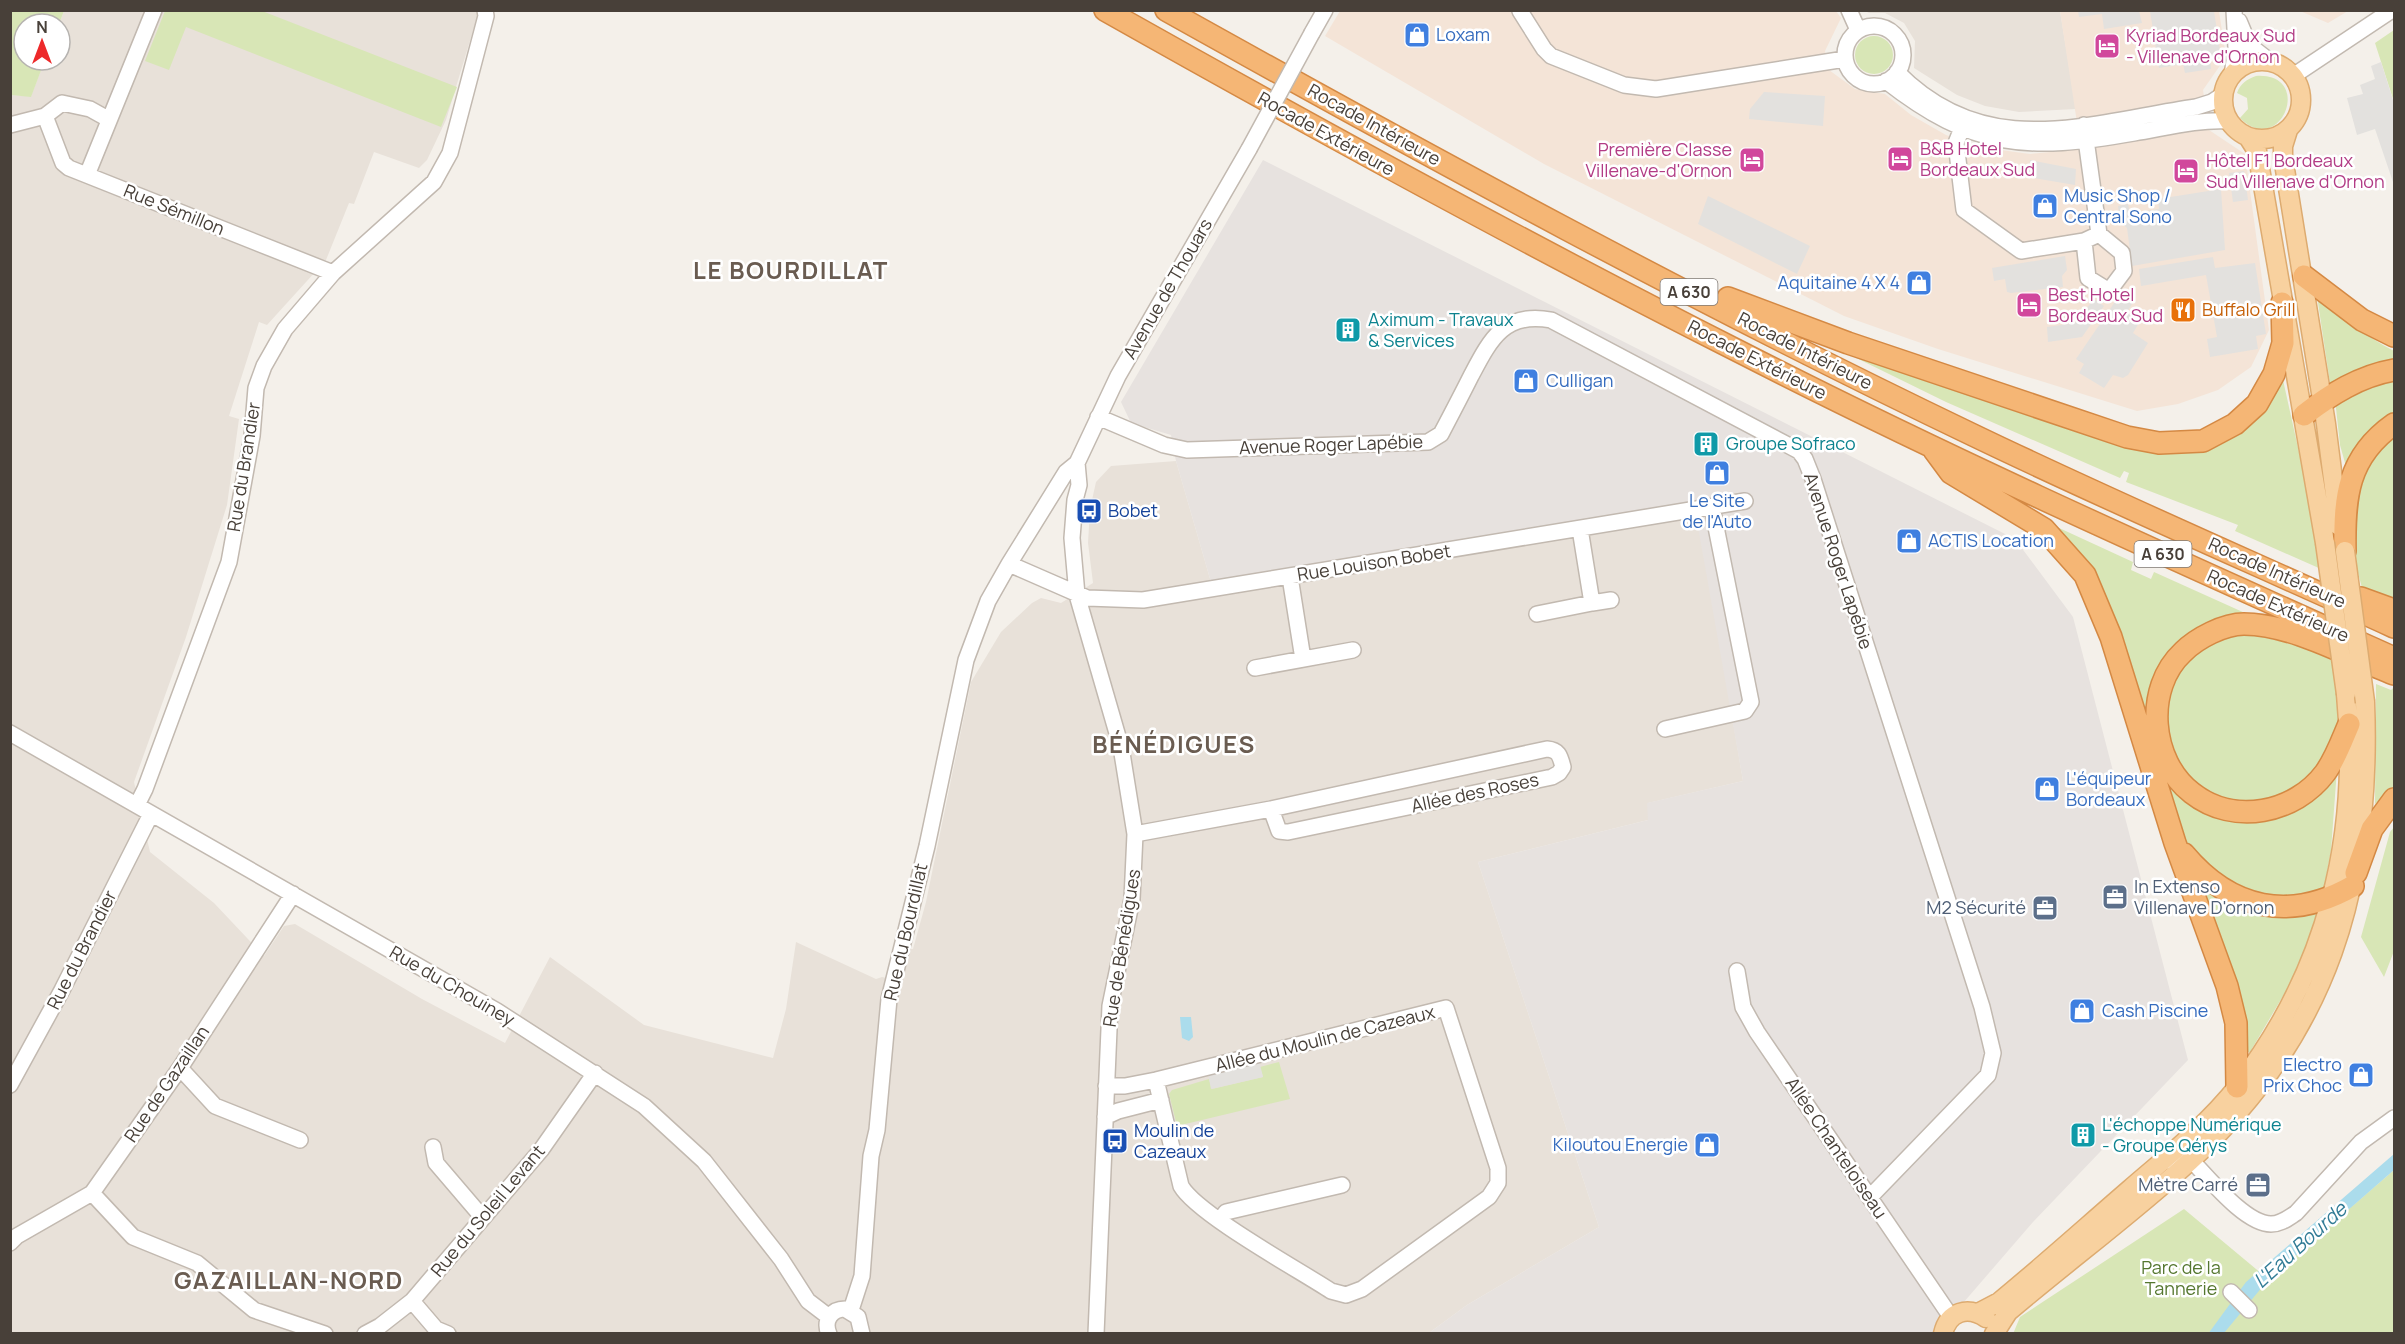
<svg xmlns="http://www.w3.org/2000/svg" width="2405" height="1344" viewBox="0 0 2405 1344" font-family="Manrope,sans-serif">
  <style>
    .residential { fill: #e8e1d9 }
    .commercial { fill: #f4e4d7 }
    .industrial { fill: #e7e2df }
    .green { fill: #d8e6b6 }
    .parking { fill: #e3e1de }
    .water { fill: #abdcec }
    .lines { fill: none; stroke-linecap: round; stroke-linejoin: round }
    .minor-casing { stroke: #c2b9b0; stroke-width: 18 }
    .major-casing { stroke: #ddab70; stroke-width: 21 }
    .highway-casing { stroke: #d48944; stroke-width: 24 }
    .minor { stroke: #fff; stroke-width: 15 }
    .major { stroke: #f8d19f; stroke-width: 18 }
    .highway { stroke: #f5b675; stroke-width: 21 }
    .minor-bridge-casing { stroke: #c2b9b0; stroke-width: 18; stroke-linecap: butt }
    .major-bridge-casing { stroke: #ddab70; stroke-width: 21; stroke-linecap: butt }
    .minor-bridge { stroke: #fff; stroke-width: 15 }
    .major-bridge { stroke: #f8d19f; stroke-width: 18 }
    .labels { text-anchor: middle; stroke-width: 5; stroke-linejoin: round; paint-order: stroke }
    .shield { fill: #fff; stroke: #7f7974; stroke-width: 1.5 }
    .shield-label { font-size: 16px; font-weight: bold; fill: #484039 }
    .shop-label { font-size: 18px; fill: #366cbe; stroke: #fff; text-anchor: start }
    .hotel-label { font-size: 18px; fill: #b23c85; stroke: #fff; text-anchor: start }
    .street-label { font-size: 18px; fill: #484039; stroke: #fff }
    .food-label { font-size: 18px; fill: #c56008; stroke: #fff; text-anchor: start }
    .culture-label { font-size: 18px; fill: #0d838f; stroke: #fff; text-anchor: start }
    .transit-label { font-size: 18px; fill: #164399; stroke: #fff; text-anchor: start }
    .service-label { font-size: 18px; fill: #4e5e75; stroke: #fff; text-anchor: end }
    .park-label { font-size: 18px; fill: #55772f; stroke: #fff }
    .water-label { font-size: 20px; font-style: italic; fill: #327c96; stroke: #fff }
    .district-label { font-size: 24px; font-weight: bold; letter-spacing: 1.5px; fill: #6a5c51; stroke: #fff }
  </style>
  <rect width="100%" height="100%" fill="#f4f0ea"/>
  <!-- residential -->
  <path class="residential" d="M64,11H479L446,120L427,160L419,168L374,152L354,204L349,203L326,260L267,325L259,322L229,416L239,419L227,505L186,637L134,782L150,852L214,903L264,956L284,926L295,924L422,999L505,1043L550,957L644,1025L773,1058L786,1009L796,942L876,979L882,977L901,981L909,949H913L926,902L971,682L1001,632L1032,603L1041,598L1061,603L1093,583L1088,543L1090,509L1096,482L1111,466L1176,461L1213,589L1697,507L1743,781L1648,803V820L1478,862L1599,1227L1467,1305L1429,1333H11L10,95L31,96L45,60H60L59,24Z
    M1865,11H2060L2076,109L2019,112L1985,106L1957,95L1914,68L1915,41L1904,23L1885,13H1869Z"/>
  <!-- commercial -->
  <path class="commercial" d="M1340,11H1836L1841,18L1825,51L1829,70L1855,89L1885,94L1911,115L1946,135L1986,148L2030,154L2081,149L2060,11H2219L2226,57L2203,90L2209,130L2245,154L2269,330L2251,367L2218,390L2178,404L2137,411L1938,349L1844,316L1544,164L1325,36Z
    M2300,11H2348L2328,23Z"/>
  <!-- industrial -->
  <path class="industrial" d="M1263,160L2015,539L2073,617L2188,1060L2033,1222L1951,1317L1932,1333H1429L1467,1305L1599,1227L1478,862L1648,820L1647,803L1743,781L1695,510L1213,589L1176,461L1171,435L1131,423L1121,402Z"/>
  <!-- green -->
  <path class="green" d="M10,11H64L59,24H24V60H45L31,97L11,95Z
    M165,11H262L457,87L441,127L186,27L169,70L145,61Z
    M2394,30V102L2375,43Z
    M1855 55a19 19 0 1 1 38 0a19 19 0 1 1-38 0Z
    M2256,76C2315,72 2281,159 2240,118L2248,109L2247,98L2237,93C2240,84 2247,79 2256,76Z
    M2317,296C2342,317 2365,336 2394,351V360L2358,371L2330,383Z
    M1836,348L2193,448L2278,379L2283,380L2312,511L2321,569L2235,531L2238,525L2126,482L2129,473L2124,471L2120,478L1946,402Z
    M2394,377V418L2347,470L2340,445L2335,399Z
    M2394,433V601L2362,588L2350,542L2352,498L2375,450Z
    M2057,527L2133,562L2131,570L2151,579L2154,572L2245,613V618L2169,659L2166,772L2251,819L2337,769L2331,850L2323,894L2309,899L2245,893L2184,847L2119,642L2054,529Z
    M2245,633L2293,644L2333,660C2334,678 2341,701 2338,719C2315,852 2133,811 2169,689C2179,655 2212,638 2245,633Z
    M2376,684L2391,690L2394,687V787L2375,804Z
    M2394,827V951L2384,977L2361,937L2390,832Z
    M2193,881C2241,918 2261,923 2320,913L2293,979L2250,1052H2245C2248,991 2216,935 2193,881Z
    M1279,1062L1290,1099L1177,1126L1169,1094L1172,1090L1209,1079L1212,1089L1263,1077L1260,1067Z
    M2394,1170V1333L2013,1334L2020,1317L2184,1209L2268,1279Z"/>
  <!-- parking -->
  <path class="parking" d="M2078,11H2139L2142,23L2104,29L2102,14L2079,17Z
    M2150,11H2214L2221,57L2210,58L2211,69L2185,73L2183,64L2159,68Z
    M2381,62L2394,103V185L2375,129L2357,135L2347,98L2363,94L2360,85L2375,79L2371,66Z
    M1764,92L1825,96L1823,126L1749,119L1750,109Z
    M2030,160L2076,169L2075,185L2028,177Z
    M2244,171L2248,200L2233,202L2229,173Z
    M2221,189L2225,250L2132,266L2127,228L2116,218L2119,215L2118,206L2128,204L2130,213L2159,209L2158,199Z
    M1708,196L1810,246L1797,274L1698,224Z
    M2065,256L2067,270L2062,276L2063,287L2011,293L2007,292L2005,279L1994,281L1992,268Z
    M2213,257L2215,268L2255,263L2266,334L2256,336L2258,349L2210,357L2207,339L2217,337L2206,275L2141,286L2139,269Z
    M2123,290L2135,299L2127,312L2140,321L2133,333L2148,343L2128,375L2123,378L2113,375L2104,388L2079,373L2084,364L2076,359Z
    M2094,299L2104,306L2082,337L2048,342L2047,327L2075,323Z
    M1259,1061L1263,1077L1211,1089L1208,1074Z"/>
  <!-- water -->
  <path class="water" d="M1180,1017H1191L1193,1037L1189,1041L1182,1038Z
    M2394,1154V1170L2268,1280L2224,1333L2208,1334L2246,1282Z"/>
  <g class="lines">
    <!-- minor casing -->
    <g class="minor-casing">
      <path id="minor" d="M1849,10L1858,30
        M1520,11L1544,49L1551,56L1624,85L1656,89L1845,59
        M2239,21L2249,45L2271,62
        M1845 55a29 29 0 1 1 58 0a29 29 0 1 1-58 0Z
        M1312,33L1325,10
        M1897,72C1986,163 2087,123 2196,107L2212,102L2224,94
        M2232,75L2236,48L2234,10
        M2293,76L2392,10
        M1886,81C1973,149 2027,152 2134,133C2165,128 2198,119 2229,121
        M45,116L63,163L69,168L333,273
        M1966,118L1956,143L1964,210L2021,251L2084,241L2099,234L2084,125
        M10,125L45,116L62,103L90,109L108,119
        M87,175L154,10
        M2084,241L2088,278L2109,291L2124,271L2122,253L2099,234
        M1098,417L1164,445L1187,450L1428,442L1441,434C1451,415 1461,396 1471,376C1490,340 1504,311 1551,320L1799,451L1805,459L1813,479L1982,1007L1993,1053L1988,1075L1870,1197
        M1077,463L1079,485L1075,500L1072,538L1077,595L1121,747L1135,834L1132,899L1110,1006L1096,1334
        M1009,564L1087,598L1143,600L1745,501
        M1290,577L1303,659
        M1592,603L1611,600
        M1537,614L1592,603L1580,529
        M1255,668L1353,650
        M1665,729L1745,711L1751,702L1712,507
        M10,733L497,1011L644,1106L704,1161L781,1259L808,1301L829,1317
        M137,805L145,789L229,562L252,436L256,388L264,366L285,329L333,273L434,182L450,153L486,16L485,10
        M1135,834L1271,809L1547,749C1559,750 1560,756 1563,767L1559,773L1552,777L1288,832L1279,831L1271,809
        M1737,971L1743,1007L1757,1032L1951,1317
        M180,1068L215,1106L300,1140
        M10,1085L62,990L151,814
        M1106,1086H1125L1156,1080L1446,1008L1498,1168V1183L1489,1197L1362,1289L1346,1295L1331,1291C1299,1270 1197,1214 1181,1186L1156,1080
        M1105,1117L1118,1111L1161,1100
        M433,1147L436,1163L483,1218
        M2163,1161L2191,1160C2209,1178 2245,1224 2271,1224C2281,1224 2288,1218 2296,1213L2361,1142L2394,1118
        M92,1193L133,1237L197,1263L254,1310L325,1334
        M1220,1220L1226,1212L1342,1185
        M10,1243L17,1236L92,1193L180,1068L293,894
        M2231,1292L2249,1310
        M412,1301L436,1329L448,1334
        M851,1310L862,1276L871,1156L877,1130L889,999L927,846L966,660L988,601L1009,564L1066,472L1077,463L1118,376L1249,149
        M365,1334L380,1326L412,1301L541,1150L595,1073
        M829,1334C823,1320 832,1309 845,1309L858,1317L862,1334"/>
    </g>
    <!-- major casing -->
    <g class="major-casing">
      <path id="major" d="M2223 100a39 39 0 1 1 78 0a39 39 0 1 1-78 0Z
        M2288,130L2283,146V157L2326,424L2339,526
        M2248,137L2257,151L2325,543
        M1978,1313L1999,1302C2044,1265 2086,1227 2130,1189C2167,1157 2207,1125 2238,1086C2327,971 2360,837 2346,694
        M1943,1334C1948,1311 1968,1306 1986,1318
        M1994,1334L2008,1312C2068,1261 2132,1214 2190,1161C2330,1034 2372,885 2365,702"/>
    </g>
    <!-- highway casing -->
    <g class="highway-casing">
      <path id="highway" d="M1105,10C1316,129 1528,245 1744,354C1957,463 2176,560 2394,658
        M1166,10C1431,158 1699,304 1973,435C2112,502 2254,563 2394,627
        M2304,276L2362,320L2394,336
        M1728,298L1848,343L2127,437L2159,443L2203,441L2235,424L2257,404L2274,374L2283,343L2282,303
        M2304,415C2331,394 2360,376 2394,370
        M1934,450L1951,473L2044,529L2085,575L2111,637L2175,843L2227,986L2236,1023L2237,1087
        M2345,551C2344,498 2347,457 2394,424
        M2361,598L2394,610
        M2349,724C2342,740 2336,758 2325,773C2295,813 2234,826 2192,793C2150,761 2144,688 2183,652C2197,638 2224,624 2244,624C2296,625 2347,656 2394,674
        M2184,854C2231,910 2290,922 2353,886
        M2356,873L2372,829L2394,799"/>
    </g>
    <!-- minor -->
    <use href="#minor" class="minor"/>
    <!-- major -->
    <use href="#major" class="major"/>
    <!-- highway -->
    <use href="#highway" class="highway"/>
    <!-- minor-bridge casing -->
    <g class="minor-bridge-casing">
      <path id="minor-bridge" d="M1249,149L1312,33"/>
    </g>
    <!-- major-bridge casing -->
    <g class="major-bridge-casing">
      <path id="major-bridge" d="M2325,543L2346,694
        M2345,551L2365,702"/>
    </g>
    <!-- minor-bridge -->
    <use href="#minor-bridge" class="minor-bridge"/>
    <!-- major-bridge -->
    <use href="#major-bridge" class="major-bridge"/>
  </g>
  <!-- icons -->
  <defs>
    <g id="shop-square" transform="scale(1.35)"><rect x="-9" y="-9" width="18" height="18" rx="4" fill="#3f7fe0" stroke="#fff"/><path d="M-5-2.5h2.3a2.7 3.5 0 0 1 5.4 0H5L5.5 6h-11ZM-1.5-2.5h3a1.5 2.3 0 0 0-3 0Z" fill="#fff"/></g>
    <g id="hotel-square" transform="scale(1.35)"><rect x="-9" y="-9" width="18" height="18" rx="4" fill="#d1479c" stroke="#fff"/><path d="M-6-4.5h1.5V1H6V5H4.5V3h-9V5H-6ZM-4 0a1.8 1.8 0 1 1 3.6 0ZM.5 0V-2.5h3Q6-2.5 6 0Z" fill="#fff"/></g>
    <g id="restaurant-square" transform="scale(1.35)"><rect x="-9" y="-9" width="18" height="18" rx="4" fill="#e8710a" stroke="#fff"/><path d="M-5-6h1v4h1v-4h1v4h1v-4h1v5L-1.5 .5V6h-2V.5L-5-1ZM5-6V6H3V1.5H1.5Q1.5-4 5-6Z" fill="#fff"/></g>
    <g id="building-square" transform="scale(1.35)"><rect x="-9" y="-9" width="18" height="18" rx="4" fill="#0f9aa8" stroke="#fff"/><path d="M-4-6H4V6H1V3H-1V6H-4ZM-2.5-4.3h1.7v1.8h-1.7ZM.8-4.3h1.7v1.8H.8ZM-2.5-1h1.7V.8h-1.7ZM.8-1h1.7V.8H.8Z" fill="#fff"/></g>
    <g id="bus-square" transform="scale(1.35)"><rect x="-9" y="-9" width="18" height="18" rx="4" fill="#1a4fb4" stroke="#fff"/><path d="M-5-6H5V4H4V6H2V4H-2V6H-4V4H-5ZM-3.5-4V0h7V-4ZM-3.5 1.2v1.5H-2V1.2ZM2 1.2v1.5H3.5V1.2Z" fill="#fff"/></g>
    <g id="office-square" transform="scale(1.35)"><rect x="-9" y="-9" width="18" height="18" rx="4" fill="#5c6f8a" stroke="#fff"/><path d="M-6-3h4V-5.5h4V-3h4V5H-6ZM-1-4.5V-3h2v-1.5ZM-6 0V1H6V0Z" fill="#fff"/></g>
  </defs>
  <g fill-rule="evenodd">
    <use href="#shop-square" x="1417" y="35"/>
    <use href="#hotel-square" x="2107" y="46"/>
    <use href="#hotel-square" x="1900" y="159"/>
    <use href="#hotel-square" x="1752" y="160"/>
    <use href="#hotel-square" x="2186" y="171"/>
    <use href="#shop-square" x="2045" y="206"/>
    <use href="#shop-square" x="1919" y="283"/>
    <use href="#hotel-square" x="2029" y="305"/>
    <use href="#restaurant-square" x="2183" y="310"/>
    <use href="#building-square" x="1348" y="330"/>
    <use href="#shop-square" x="1526" y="381"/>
    <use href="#building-square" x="1706" y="444"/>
    <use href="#shop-square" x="1717" y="473"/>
    <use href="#bus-square" x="1089" y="511"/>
    <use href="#shop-square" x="1909" y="541"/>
    <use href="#shop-square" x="2047" y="789"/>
    <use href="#office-square" x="2115" y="897"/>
    <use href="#office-square" x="2045" y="908"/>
    <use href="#shop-square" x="2082" y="1011"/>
    <use href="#shop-square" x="2361" y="1075"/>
    <use href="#building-square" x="2083" y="1135"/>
    <use href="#bus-square" x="1115" y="1141"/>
    <use href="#shop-square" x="1707" y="1145"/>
    <use href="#office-square" x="2258" y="1185"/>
  </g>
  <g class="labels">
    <!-- shield labels -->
    <g class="shield">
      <rect x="1660.5" y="279" width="57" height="26" rx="4.5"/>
      <rect x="2134.5" y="541" width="57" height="26" rx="4.5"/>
    </g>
    <g class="shield-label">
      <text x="1689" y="298">A 630</text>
      <text x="2163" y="560">A 630</text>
    </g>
    <!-- shop labels -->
    <g class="shop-label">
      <text x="1436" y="41">Loxam</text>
      <text x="2064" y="202">Music Shop /<tspan x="2064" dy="21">Central Sono</tspan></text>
      <text x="1900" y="289" text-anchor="end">Aquitaine 4 X 4</text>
      <text x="1546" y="387">Culligan</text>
      <text x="1717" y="507" text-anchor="middle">Le Site<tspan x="1717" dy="21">de l'Auto</tspan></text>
      <text x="1928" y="547">ACTIS Location</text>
      <text x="2066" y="785">L'équipeur<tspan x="2066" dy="21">Bordeaux</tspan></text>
      <text x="2102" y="1017">Cash Piscine</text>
      <text x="2342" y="1071" text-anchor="end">Electro<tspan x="2342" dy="21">Prix Choc</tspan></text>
      <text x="1688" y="1151" text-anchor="end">Kiloutou Energie</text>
    </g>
    <!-- hotel labels -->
    <g class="hotel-label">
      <text x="2126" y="42">Kyriad Bordeaux Sud<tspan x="2126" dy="21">- Villenave d'Ornon</tspan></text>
      <text x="1920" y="155">B&amp;B Hotel<tspan x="1920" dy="21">Bordeaux Sud</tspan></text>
      <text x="1732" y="156" text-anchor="end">Première Classe<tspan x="1732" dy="21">Villenave-d'Ornon</tspan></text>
      <text x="2206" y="167">Hôtel F1 Bordeaux<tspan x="2206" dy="21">Sud Villenave d'Ornon</tspan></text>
      <text x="2048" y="301">Best Hotel<tspan x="2048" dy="21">Bordeaux Sud</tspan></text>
    </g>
    <!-- street labels -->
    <g class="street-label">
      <text transform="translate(1374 125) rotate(29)" y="6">Rocade Intérieure</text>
      <text transform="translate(1326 134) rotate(29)" y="6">Rocade Extérieure</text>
      <text transform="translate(174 210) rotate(22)" y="6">Rue Sémillon</text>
      <text transform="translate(1168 289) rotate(-60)" y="6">Avenue de Thouars</text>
      <text transform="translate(1805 351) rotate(27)" y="6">Rocade Intérieure</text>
      <text transform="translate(1757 360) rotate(27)" y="6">Rocade Extérieure</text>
      <text transform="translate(1331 445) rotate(-2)" y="6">Avenue Roger Lapébie</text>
      <text transform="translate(244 467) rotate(-81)" y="6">Rue du Brandier</text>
      <text transform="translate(1838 561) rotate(72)" y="6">Avenue Roger Lapébie</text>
      <text transform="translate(1374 563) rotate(-9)" y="6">Rue Louison Bobet</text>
      <text transform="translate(2277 573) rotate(24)" y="6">Rocade Intérieure</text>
      <text transform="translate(2278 606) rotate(24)" y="6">Rocade Extérieure</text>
      <text transform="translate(1475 793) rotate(-12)" y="6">Allée des Roses</text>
      <text transform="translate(906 932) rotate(-77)" y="6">Rue du Bourdillat</text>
      <text transform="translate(1122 948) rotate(-81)" y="6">Rue de Bénédigues</text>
      <text transform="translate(82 950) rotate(-63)" y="6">Rue du Brandier</text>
      <text transform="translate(452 986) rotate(30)" y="6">Rue du Chouiney</text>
      <text transform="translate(1325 1039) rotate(-14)" y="6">Allée du Moulin de Cazeaux</text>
      <text transform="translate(167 1084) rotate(-56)" y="6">Rue de Gazaillan</text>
      <text transform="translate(1836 1148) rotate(56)" y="6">Allée Chanteloiseau</text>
      <text transform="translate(488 1211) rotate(-50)" y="6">Rue du Soleil Levant</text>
    </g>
    <!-- food labels -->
    <g class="food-label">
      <text x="2202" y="316">Buffalo Grill</text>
    </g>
    <!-- culture labels -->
    <g class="culture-label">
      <text x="1368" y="326">Aximum - Travaux<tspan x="1368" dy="21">&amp; Services</tspan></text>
      <text x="1726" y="450">Groupe Sofraco</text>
      <text x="2102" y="1131">L'échoppe Numérique<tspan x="2102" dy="21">- Groupe Qérys</tspan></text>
    </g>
    <!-- transit labels -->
    <g class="transit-label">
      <text x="1108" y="517">Bobet</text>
      <text x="1134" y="1137">Moulin de<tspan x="1134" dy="21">Cazeaux</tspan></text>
    </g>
    <!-- service labels -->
    <g class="service-label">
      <text x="2134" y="893" text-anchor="start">In Extenso<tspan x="2134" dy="21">Villenave D'ornon</tspan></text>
      <text x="2026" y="914">M2 Sécurité</text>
      <text x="2238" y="1191">Mètre Carré</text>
    </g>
    <!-- park labels -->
    <g class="park-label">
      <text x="2181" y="1274">Parc de la<tspan x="2181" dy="21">Tannerie</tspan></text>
    </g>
    <!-- water labels -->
    <g class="water-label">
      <text transform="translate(2300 1245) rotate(-42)" y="7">L'Eau Bourde</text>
    </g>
    <!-- district labels -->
    <g class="district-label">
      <text x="791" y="279">LE BOURDILLAT</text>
      <text x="1174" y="753">BÉNÉDIGUES</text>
      <text x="289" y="1289">GAZAILLAN-NORD</text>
    </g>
  </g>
  <!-- border -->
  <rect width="2405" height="1344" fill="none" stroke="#484039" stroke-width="24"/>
  <!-- north arrow -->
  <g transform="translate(42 42)"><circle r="28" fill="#ffffff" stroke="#b6b3b0" stroke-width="1.5"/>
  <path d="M0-4.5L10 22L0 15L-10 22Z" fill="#ed292a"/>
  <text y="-9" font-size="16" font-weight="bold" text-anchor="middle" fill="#484039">N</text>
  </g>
</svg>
